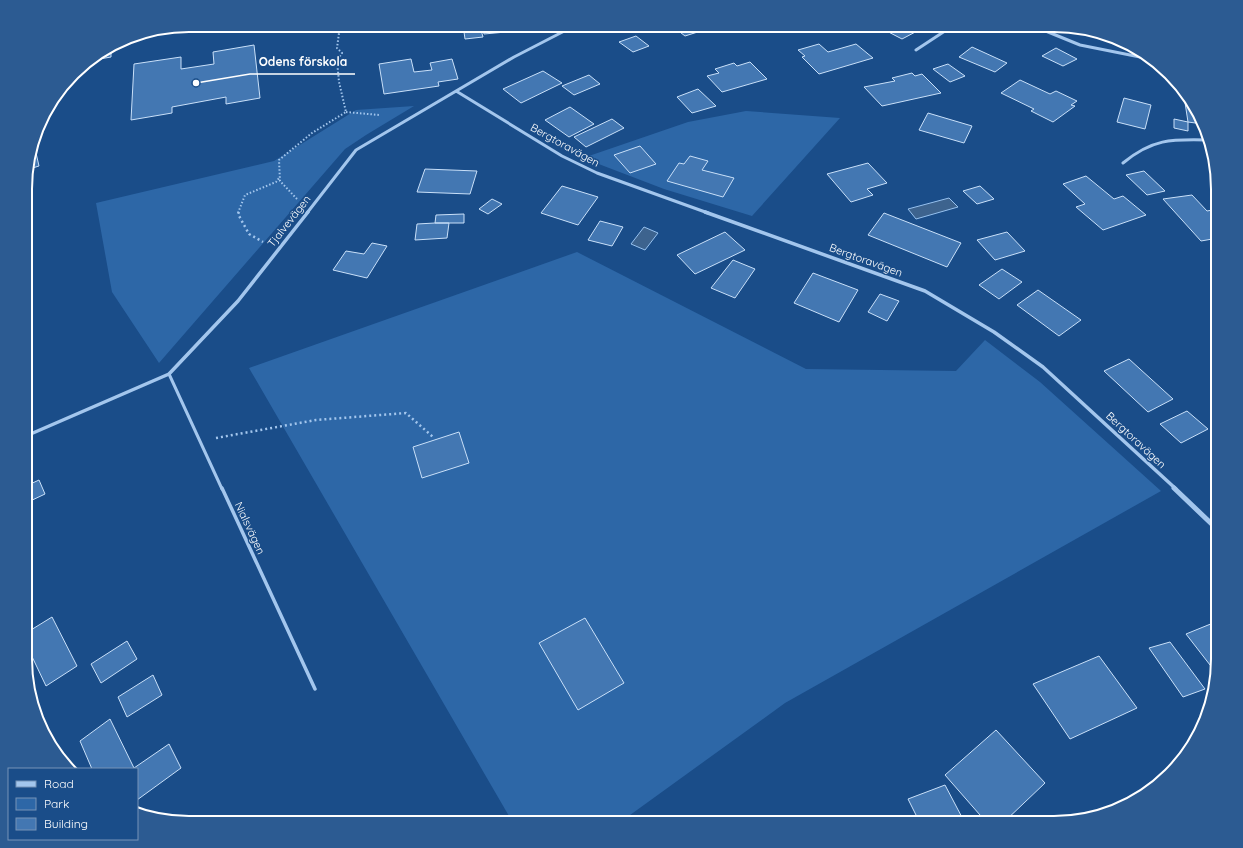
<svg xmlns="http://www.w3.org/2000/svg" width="1243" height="848" viewBox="0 0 1243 848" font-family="Quicksand,sans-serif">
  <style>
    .green { fill: #2d67a7 }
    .water { fill: #3d638e; stroke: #96c1ef }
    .building { fill: #4377b2; stroke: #c9e0f9 }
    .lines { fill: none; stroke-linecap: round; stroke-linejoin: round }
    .path-far1 { stroke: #a3c6ed; stroke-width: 2; stroke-dasharray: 1.5 2; stroke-linecap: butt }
    .path { stroke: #a3c6ed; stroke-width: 2.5; stroke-dasharray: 2 3; stroke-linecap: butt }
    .lane-far1 { stroke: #a3c6ed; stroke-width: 3 }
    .lane { stroke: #a3c6ed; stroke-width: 3.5 }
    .street-far2 { stroke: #a3c6ed; stroke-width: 3 }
    .street-far1 { stroke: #a3c6ed; stroke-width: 3.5 }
    .street { stroke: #a3c6ed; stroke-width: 5 }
    .labels { text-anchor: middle; stroke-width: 3; stroke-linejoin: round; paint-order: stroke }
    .street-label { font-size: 11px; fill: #fff; stroke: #1a4d89 }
    .rim { fill: none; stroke: #fff; stroke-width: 2 }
    .leader { fill: none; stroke: #fff; stroke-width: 1.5 }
    .callout-dot { fill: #fff; stroke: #1a4d89; stroke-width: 1.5 }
    .callout-label { font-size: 12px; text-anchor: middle; font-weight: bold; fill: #fff; stroke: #1a4d89; stroke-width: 3; stroke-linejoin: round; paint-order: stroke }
  </style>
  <rect width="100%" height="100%" fill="#1a4d89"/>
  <!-- green -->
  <path class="green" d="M414,106L366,135L345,149L159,363L112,292L96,203L274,161L356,110Z
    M746,111L840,118L752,216L664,189L583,158L688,122Z
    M577,252L806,369L956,371L985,340L1040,382L1161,491L785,703L619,823H513L249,368Z"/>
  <!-- water -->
  <path class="water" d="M949,198L958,207L916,219L908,209Z
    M644,227L658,233L645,250L631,244Z"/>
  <!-- building -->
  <path class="building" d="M482,25H504L506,32L484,34Z
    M665,25H698L704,30L685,36L676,29L672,31Z
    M875,25H913L921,29L902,39Z
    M481,30L483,37L465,39L464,32Z
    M636,36L649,46L633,52L619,42Z
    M819,44L828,52L856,44L873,58L819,74L802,57L805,56L798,50Z
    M254,45L260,98L226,104V97L172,107V113L131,120L134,64L181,57V69L214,64L213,52Z
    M972,47L1007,63L995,72L959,57Z
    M1056,48L1077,59L1063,66L1042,56Z
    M111,51V57L94,60V57L102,53Z
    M411,59L414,72L432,70L430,63L452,59L458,79L438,82L439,86L384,94L379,64Z
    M750,62L767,79L722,92L707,76L719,73L715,69L734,63L737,66Z
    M948,64L965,76L950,82L933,69Z
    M543,71L562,83L521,103L503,89Z
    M912,73L915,76L922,74L941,93L882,106L864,87L895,81L892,78Z
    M589,75L600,84L574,95L562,86Z
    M1020,80L1050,94L1056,91L1077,101L1071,105L1075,106L1053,122L1031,111L1034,109L1001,93Z
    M698,89L716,106L692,113L677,97Z
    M1184,96L1201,116L1203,124L1188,122Z
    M1124,98L1151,105L1145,129L1117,122Z
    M570,107L594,124L569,137L545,120Z
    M928,113L972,126L964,143L919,130Z
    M612,119L624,128L586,147L574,137Z
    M1174,119L1188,122V131L1174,128Z
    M640,146L656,164L630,173L614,155Z
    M36,153L39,166L26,170L30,155Z
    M690,156L708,161L702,170L734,178L723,197L667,181L679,163L684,164Z
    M868,163L887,183L867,189L873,195L851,202L827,174Z
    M425,169L477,171L470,194L417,192Z
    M1144,171L1165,191L1147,195L1126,175Z
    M1086,176L1114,199L1123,196L1146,215L1103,230L1076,207L1085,204L1063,184Z
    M562,186L598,197L578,225L541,213Z
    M980,186L994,199L977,204L963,191Z
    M1192,195L1207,211L1218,209V238L1201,241L1163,199Z
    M492,199L502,204L488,214L479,209Z
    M884,213L961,243L947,267L868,235Z
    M464,214V223H435L436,215Z
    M600,221L623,227L612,246L588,240Z
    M435,223H449L447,238L415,240L417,224Z
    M725,232L745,250L695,274L677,255Z
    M1007,232L1025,251L995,260L977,240Z
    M372,243L387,246L367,278L333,270L346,251L364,254Z
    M733,260L755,269L735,298L711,288Z
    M1002,269L1022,282L999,299L979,285Z
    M813,273L858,290L839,322L794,303Z
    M1038,290L1081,320L1059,336L1017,305Z
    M880,294L899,301L887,321L868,312Z
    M1129,359L1173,399L1148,412L1104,371Z
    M1187,411L1208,429L1181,443L1160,424Z
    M459,432L469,463L422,478L413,447Z
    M39,480L45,494L26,503V486Z
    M52,617L77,666L46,686L26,644V633Z
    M585,618L624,683L578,710L539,643Z
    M1218,621V670L1217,674L1186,634Z
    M127,641L137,659L101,683L91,664Z
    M1170,642L1205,689L1183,697L1149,648Z
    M1099,656L1137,708L1070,739L1033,684Z
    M153,675L162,695L127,717L118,697Z
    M110,719L134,768L169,744L181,768L137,800V769H92L80,741Z
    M996,730L1045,783L1003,823H987L945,775Z
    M945,785L965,823H920L908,799Z"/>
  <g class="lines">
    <!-- path-far1 -->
    <path class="path-far1" d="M346,112L379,115
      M297,199L280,181L279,160L312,133L346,112L339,82L337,61L342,53L337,48L339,33L335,25
      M238,213L245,195L276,182L279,178"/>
    <!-- path -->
    <path class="path" d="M239,212L238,214L249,234L263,242
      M216,438L316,420L406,413L433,437"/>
    <!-- lane-far1 -->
    <path class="lane-far1" d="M169,374L222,489"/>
    <!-- lane -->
    <path class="lane" d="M222,488L315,689"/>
    <!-- street-far2 -->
    <path class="street-far2" d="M1031,25L1080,45L1155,60
      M916,50L954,25
      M456,91L562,156L597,173L708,213
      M1123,163C1152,139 1171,139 1207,140
      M307,213L356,150L514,57L576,25"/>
    <!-- street-far1 -->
    <path class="street-far1" d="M705,212L925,291L994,332L1043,367L1176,489
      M26,436L169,374L238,301L308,212"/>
    <!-- street -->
    <path class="street" d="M1174,488L1218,530"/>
  </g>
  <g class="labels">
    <!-- street labels -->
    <g class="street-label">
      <text transform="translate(565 145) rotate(29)" y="4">Bergtoravägen</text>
      <text transform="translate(289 221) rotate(-52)" y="4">Tjalvevägen</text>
      <text transform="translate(866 260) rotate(20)" y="4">Bergtoravägen</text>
      <text transform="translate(1136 440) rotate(43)" y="4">Bergtoravägen</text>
      <text transform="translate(250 528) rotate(65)" y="4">Nialsvägen</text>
    </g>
  </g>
  <!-- crop -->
  <path d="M0 0H1243V848H0ZM189 32H1054A157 157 0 0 1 1211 189V659A157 157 0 0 1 1054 816H189A157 157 0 0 1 32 659V189A157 157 0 0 1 189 32Z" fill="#2c5b92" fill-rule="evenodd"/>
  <path class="rim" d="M189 32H1054A157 157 0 0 1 1211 189V659A157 157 0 0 1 1054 816H189A157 157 0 0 1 32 659V189A157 157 0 0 1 189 32Z"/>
  <!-- callouts -->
  <path class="leader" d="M196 83L250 74H355"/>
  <circle class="callout-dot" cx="196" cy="83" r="4"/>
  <g class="callout-label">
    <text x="303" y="66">Odens förskola</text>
  </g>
  <!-- legend -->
  <rect x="8" y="768" width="130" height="72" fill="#1a4d89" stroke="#7694b8"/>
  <rect x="16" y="781" width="20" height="6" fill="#a3c6ed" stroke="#7694b8"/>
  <text x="44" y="788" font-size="12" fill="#ffffff">Road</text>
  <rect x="16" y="798" width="20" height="12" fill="#2d67a7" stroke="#7694b8"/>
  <text x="44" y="808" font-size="12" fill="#ffffff">Park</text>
  <rect x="16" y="818" width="20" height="12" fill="#4377b2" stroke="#7694b8"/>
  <text x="44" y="828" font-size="12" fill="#ffffff">Building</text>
</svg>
